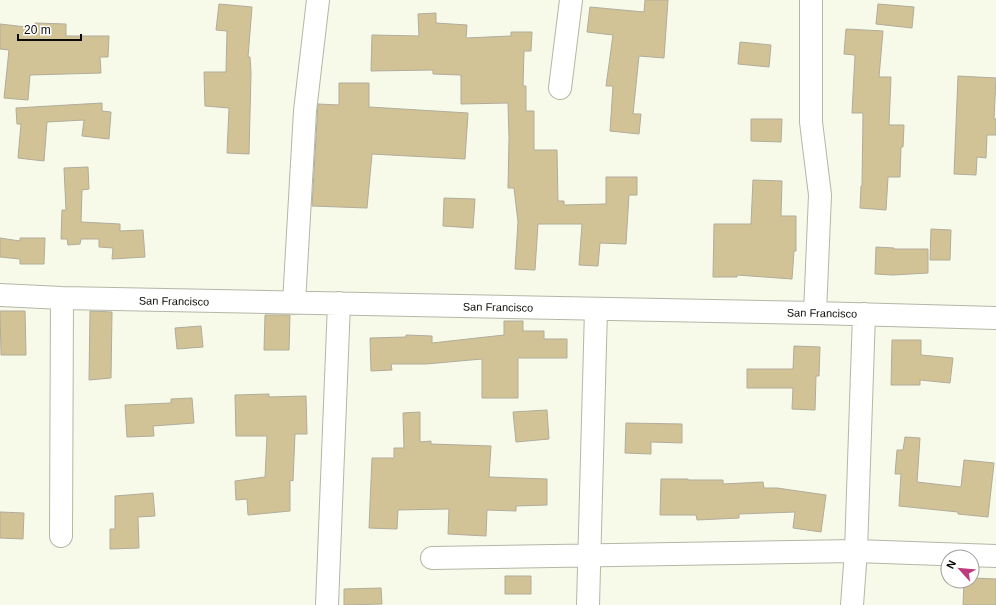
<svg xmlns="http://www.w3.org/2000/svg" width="996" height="605" viewBox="0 0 996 605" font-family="Arial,sans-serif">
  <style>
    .building { fill: #d2c396; stroke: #b1ac9b }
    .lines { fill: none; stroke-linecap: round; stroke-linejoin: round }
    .minor-casing { stroke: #b3b7a6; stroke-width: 24 }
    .minor { stroke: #fff; stroke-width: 22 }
    .labels { text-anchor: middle; stroke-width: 3.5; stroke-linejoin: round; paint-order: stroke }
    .street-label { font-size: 11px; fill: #0b0c07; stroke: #fff }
  </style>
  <rect width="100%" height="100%" fill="#f7fae8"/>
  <!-- building -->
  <path class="building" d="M645,0H668L664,58L639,56L633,114H641L639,134L610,131L613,86H606L613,35L587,32L590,7L644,12Z
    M219,4L252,7L248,57H250L251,73L249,154L227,153L229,108L205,106L204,72H226L227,31L216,30Z
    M878,4L914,7L912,28L876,24Z
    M436,13V23L467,25L466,38L511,36V32H532L531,51H524L523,86H526V111H534V150H557L558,201H564V205L606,204V177H637V195H629L626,244L600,243L598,266L579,265L582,224H538L535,270L515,269L518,222L514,188H508L509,138L508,103L461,104V75L433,74V70L371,71L372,35L419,36L418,14Z
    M35,23L66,24V36H109L108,57H100L101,73L30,75L28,100L4,98L9,50L0,49V24L35,28Z
    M846,29L883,31L879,77H891L889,125H904L903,147H901L900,177H888L886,210L860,208L861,186H862L863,113H852L855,55L844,54Z
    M740,42L771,45L769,67L738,64Z
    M958,76L996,78L994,119H996V135H987L986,158L977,157L976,175L954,174Z
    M339,83H369V107L468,113L465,159L372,154L367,208L312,206L318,104L339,105Z
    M102,103V111L111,112L109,139L82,136L84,120L47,122L44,161L18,158L21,124H17L16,108Z
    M751,119H782L781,142L751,141Z
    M88,167L89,189L82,190L81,222L120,224V231L143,230L145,257L112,259L113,248L99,247V239H81L80,244L68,245L67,239H61L62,210H66L64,168Z
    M753,180L782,181L781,216H796V251H794L792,279L737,275V277H713L714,224H751Z
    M444,198L475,199L473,228L443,226Z
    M931,229L951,230L950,260H930Z
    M0,238L20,241V238H45L44,264H20V259L0,257Z
    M876,247L894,248V249H928V273L893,275L875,274Z
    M0,311H25L26,355H1Z
    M90,311L112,312L111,378L89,380Z
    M265,315H290L289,350H264Z
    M504,321H523V331H544V339H567V358H518V398H482V359L426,364H391L392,370L371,371L370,338L406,337V335L432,336V343L504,335Z
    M201,326L203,347L177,349L175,328Z
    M892,340H921V355L953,358L950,383L920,380V385H891Z
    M794,346L820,347L819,376H816L815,410L792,409L793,388H747V369H793Z
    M269,394V397L306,396L307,434H295L293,481L290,480V511L248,515L247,499L236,500L235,481L265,477L267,436H236L235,395Z
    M192,398L194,423L153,426L154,436L127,437L125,405L171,403V399Z
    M547,410L549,439L516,442L513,412Z
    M420,412V442L431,441V444L491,446L489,477L547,479V505L516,506V511L487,510L486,536L448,534L449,509L398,510L397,529L369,528L372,458H394V448H404L403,413Z
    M626,423L682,424V443L651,442V454L625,453Z
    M905,437L920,438L917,482L961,487L964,460L994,463L988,517L958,514V512L899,506L901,474H895L897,450H903Z
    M661,479H688V480H723V484L763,482L764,488H777L826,495L821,532L793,528L795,512L739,514V518L697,520L696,515H660Z
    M153,493L155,516L138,517L139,548L110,549V529H115V496Z
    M0,512L24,513L23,539L0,538Z
    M505,576H531V594H505Z
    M972,578L996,579V605H963L964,581H972Z
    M381,588L382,604L344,605V589Z"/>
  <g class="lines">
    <!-- minor casing -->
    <g class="minor-casing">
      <path id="minor" d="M811,0V122L820,195L815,313
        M560,88L571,0
        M0,295L62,298L815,313L996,318
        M294,303L305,111L318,0
        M61,536L62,298
        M432,558L856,551L996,556
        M327,605L339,303
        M588,605L596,309
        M852,605L856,551L864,314"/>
    </g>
    <!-- minor -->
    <use href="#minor" class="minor"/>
  </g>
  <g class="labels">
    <!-- street labels -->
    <g class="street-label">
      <text transform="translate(174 301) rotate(1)" y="4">San Francisco</text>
      <text transform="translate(498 307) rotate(1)" y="4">San Francisco</text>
      <text transform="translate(822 313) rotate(1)" y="4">San Francisco</text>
    </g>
  </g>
  <!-- north arrow -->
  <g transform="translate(960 569) rotate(297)"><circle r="19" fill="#ffffff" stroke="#9d9e9c"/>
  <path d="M0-3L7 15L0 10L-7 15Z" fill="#be3a7e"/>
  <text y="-6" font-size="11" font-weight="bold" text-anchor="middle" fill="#0b0c07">N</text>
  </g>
  <!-- scale -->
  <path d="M18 34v6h63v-6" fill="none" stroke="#0b0c07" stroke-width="2"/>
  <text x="24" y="34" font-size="12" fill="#0b0c07" stroke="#ffffff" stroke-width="3" paint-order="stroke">20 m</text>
</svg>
